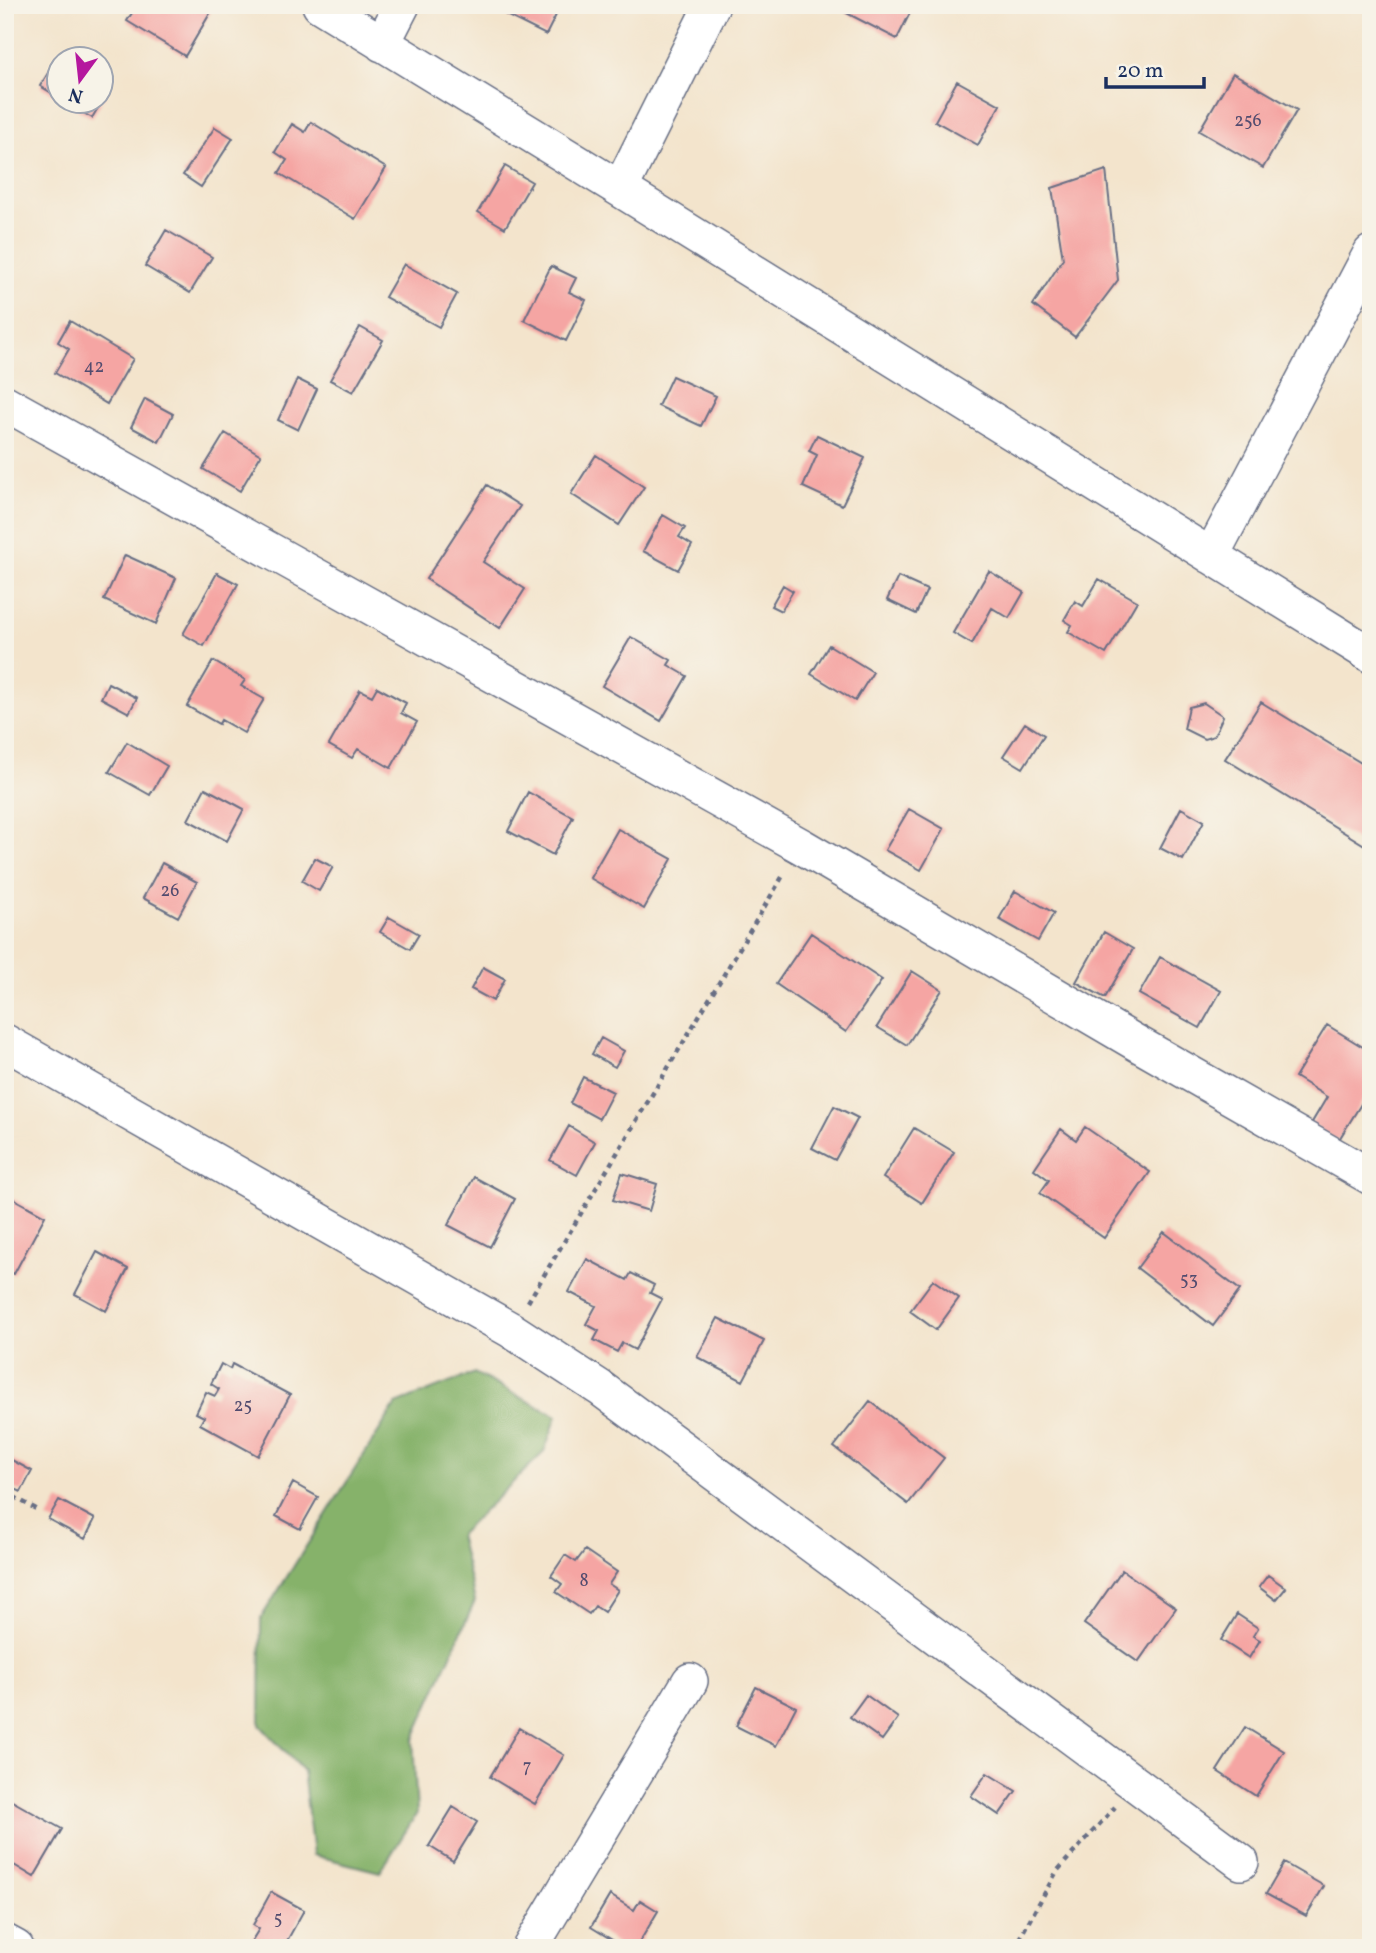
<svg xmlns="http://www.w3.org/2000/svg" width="1376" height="1953" viewBox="0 0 1376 1953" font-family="Vollkorn,serif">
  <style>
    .forest { fill: #86b26a; stroke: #507064; stroke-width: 2 }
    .building { fill: #f5a5a3 }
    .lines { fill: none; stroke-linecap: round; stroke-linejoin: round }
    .minor-casing { stroke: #676e84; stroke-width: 38 }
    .path { stroke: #676e84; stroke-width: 4.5; stroke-dasharray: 5 5; stroke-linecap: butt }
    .minor { stroke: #fff; stroke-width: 35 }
    .labels { text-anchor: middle; stroke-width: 5; stroke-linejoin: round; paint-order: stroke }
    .number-label { font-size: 18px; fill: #524c6f }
  </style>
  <rect width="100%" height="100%" fill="#f7f3e8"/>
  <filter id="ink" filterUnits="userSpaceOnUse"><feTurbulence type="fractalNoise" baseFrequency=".0143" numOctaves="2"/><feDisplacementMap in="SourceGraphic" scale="14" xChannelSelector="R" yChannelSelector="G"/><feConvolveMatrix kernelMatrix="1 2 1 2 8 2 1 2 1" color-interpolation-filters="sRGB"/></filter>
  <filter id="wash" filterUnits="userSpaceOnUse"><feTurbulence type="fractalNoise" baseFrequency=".00686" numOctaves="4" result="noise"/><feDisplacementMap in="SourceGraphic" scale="28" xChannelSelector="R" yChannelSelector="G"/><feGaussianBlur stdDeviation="1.57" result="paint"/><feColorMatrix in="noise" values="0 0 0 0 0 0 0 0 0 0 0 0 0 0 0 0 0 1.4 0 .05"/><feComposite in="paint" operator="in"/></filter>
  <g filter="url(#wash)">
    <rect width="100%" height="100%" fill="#f3e4cc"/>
    <!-- forest -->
    <path class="forest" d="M474,1373L557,1416L544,1452L459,1535L475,1601L413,1740L417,1813L380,1872L313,1855L303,1771L260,1725L261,1618L396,1404Z"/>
    <g id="blocks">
      <!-- building -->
      <path class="building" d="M137,5H205L212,10L185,56L127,21Z
        M511,5H561L546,35L506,15Z
        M831,5H914L897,39Z
        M60,54V57L64,60H60V98L40,86Z
        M1233,73L1297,110L1263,168L1199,131Z
        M957,81L1000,105L978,145L935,121Z
        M102,82L110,87L92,118L65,102H102Z
        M311,122L386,168L355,219L279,173L287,160L275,152L292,124L305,132Z
        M215,127L233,138L201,187L183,175Z
        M505,166L532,182L505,228L478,212Z
        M1106,170L1118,280L1075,337L1033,305L1063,259L1052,188Z
        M166,230L212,257L190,293L145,266Z
        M404,264L457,294L439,327L385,297Z
        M551,266L576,278L569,292L586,300L566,341L524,320Z
        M70,321L133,359L107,404L55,373L69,349L58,342Z
        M360,327L383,340L353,392L330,380Z
        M672,376L716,396L701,426L658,406Z
        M297,379L317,389L298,430L278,420Z
        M145,399L173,414L159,442L131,427Z
        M225,433L261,455L240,491L203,469Z
        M817,435L865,458L842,505L803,487L817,455L809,451Z
        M596,455L644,487L619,525L571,494Z
        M487,485L520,506L483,562L525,589L500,628L426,579Z
        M663,515L685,528L679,537L692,545L678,570L643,551Z
        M125,555L176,578L156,624L104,600Z
        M989,571L1024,592L1009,618L992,608L972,644L953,633Z
        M217,573L238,584L204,646L183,634Z
        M898,577L927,590L916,614L887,600Z
        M1099,579L1137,601L1106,654L1068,632L1072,625L1064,620L1075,601L1083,606Z
        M783,585L793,591L781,611L771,606Z
        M631,637L671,660L668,665L687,676L661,721L602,686Z
        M829,645L873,672L855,701L811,674Z
        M213,661L245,680L241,686L264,699L244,733L221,720L219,724L187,706Z
        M108,683L137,698L129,713L101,698Z
        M377,687L406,703L401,713L417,722L391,768L358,749L352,758L329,745L360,690L372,696Z
        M1261,702L1371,769V849L1225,759Z
        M1204,703L1223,716L1214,736L1204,739L1184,729L1189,707Z
        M1025,723L1044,735L1023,768L1003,756Z
        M127,742L167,766L150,795L109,772Z
        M205,788L244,809L227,841L188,820Z
        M528,792L573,817L553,855L508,831Z
        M1181,808L1204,821L1183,860L1160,848Z
        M909,809L944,829L921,870L885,850Z
        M618,829L672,859L644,909L590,878Z
        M315,858L333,867L319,891L302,881Z
        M162,863L197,882L178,917L143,898Z
        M1015,891L1054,913L1038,941L999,919Z
        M389,917L419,934L410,949L380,932Z
        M1104,932L1133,949L1105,998L1076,982Z
        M811,933L882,980L846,1032L776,984Z
        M1160,957L1221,991L1200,1028L1139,994Z
        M483,967L505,979L493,1001L471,989Z
        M912,971L942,990L907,1045L877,1027Z
        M1327,1025L1371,1052V1088L1338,1141L1311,1124L1327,1097L1295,1077Z
        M601,1038L624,1051L615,1067L592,1054Z
        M583,1077L613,1092L599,1119L570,1103Z
        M834,1106L858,1118L835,1160L812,1148Z
        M569,1126L595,1142L577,1175L550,1160Z
        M1085,1127L1150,1172L1104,1238L1040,1193L1049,1180L1034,1169L1061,1129L1076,1140Z
        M914,1128L954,1152L922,1203L883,1178Z
        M622,1173L657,1184L649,1211L613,1200Z
        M474,1177L515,1199L490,1247L448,1225Z
        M14,1199L45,1216L14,1274L5,1270V1203L10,1206Z
        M1164,1232L1240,1290L1213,1326L1137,1268Z
        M97,1252L128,1269L106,1311L75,1294Z
        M587,1259L627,1280L631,1273L654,1285L650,1293L662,1299L635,1350L622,1343L617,1352L594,1340L599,1331L586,1324L596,1306L569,1292Z
        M933,1280L959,1298L936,1330L910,1311Z
        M718,1318L764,1341L743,1381L697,1357Z
        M221,1364L230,1369L232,1364L290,1395L258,1456L200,1424L204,1417L196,1413L206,1392L215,1396L219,1389L211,1384Z
        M870,1401L944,1458L908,1504L834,1447Z
        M8,1458L32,1471L21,1492L5,1484V1462Z
        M293,1483L318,1497L300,1529L276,1516Z
        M59,1500L95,1519L85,1539L48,1519Z
        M585,1550L617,1572L609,1584L618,1590L604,1612L595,1606L589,1614L556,1592L562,1584L551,1576L565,1555L576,1562Z
        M1122,1570L1176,1608L1138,1662L1084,1624Z
        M1268,1575L1286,1588L1276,1600L1259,1587Z
        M1237,1614L1258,1628L1253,1636L1260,1640L1249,1658L1221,1640Z
        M756,1687L796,1707L776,1746L736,1726Z
        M866,1695L898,1718L882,1740L850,1717Z
        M1245,1727L1284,1751L1256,1796L1217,1771Z
        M519,1728L564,1755L535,1804L490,1777Z
        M987,1773L1016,1791L999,1815L971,1796Z
        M5,1797L62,1829L34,1877L9,1862L13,1856L5,1851Z
        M453,1807L477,1822L453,1861L429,1846Z
        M1284,1863L1324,1886L1306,1916L1266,1894Z
        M271,1892L304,1910L283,1948H262L251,1942L259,1929L253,1925Z
        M610,1895L634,1910L640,1900L658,1911L636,1948H615L617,1943L591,1927Z"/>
    </g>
  </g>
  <g filter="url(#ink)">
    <use href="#blocks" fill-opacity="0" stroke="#676e84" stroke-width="2"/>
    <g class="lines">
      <!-- minor casing -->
      <g class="minor-casing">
        <path id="minor" d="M320,5L620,189L1371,655
          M382,44L402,5
          M620,189L712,5
          M5,403L801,846L1133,1041L1371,1177
          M1211,556L1371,253
          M5,1042L511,1330L600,1388L1241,1862
          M5,1942L16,1948
          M530,1948L690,1681"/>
      </g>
      <!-- path -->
      <path class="path" d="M528,1302L784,874
        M5,1492L36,1509
        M1014,1948L1057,1871L1115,1807"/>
      <!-- minor -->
      <use href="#minor" class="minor"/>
    </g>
  </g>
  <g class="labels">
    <!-- number labels -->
    <g class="number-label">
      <text x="1248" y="126">256</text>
      <text x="94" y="372">42</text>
      <text x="170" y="896">26</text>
      <text x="1189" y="1285">53</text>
      <text x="243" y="1411">25</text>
      <text x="584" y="1586">8</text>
      <text x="527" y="1772">7</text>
      <text x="278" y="1924">5</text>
    </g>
  </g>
  <!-- margin -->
  <rect width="1376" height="1953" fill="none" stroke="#f7f3e8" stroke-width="28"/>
  <!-- north arrow -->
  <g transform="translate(80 80) rotate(195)"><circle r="33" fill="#f7f3e8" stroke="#9fa5b1" stroke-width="2"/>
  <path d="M0-5L12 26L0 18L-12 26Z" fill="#b5179e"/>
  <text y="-10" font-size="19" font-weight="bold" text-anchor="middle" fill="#1b2f5e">N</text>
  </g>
  <!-- scale -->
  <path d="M1106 77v10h98v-10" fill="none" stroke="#1b2f5e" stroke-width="3.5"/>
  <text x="1117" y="77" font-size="21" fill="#1b2f5e" stroke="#f7f3e8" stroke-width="5" paint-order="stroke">20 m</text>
</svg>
